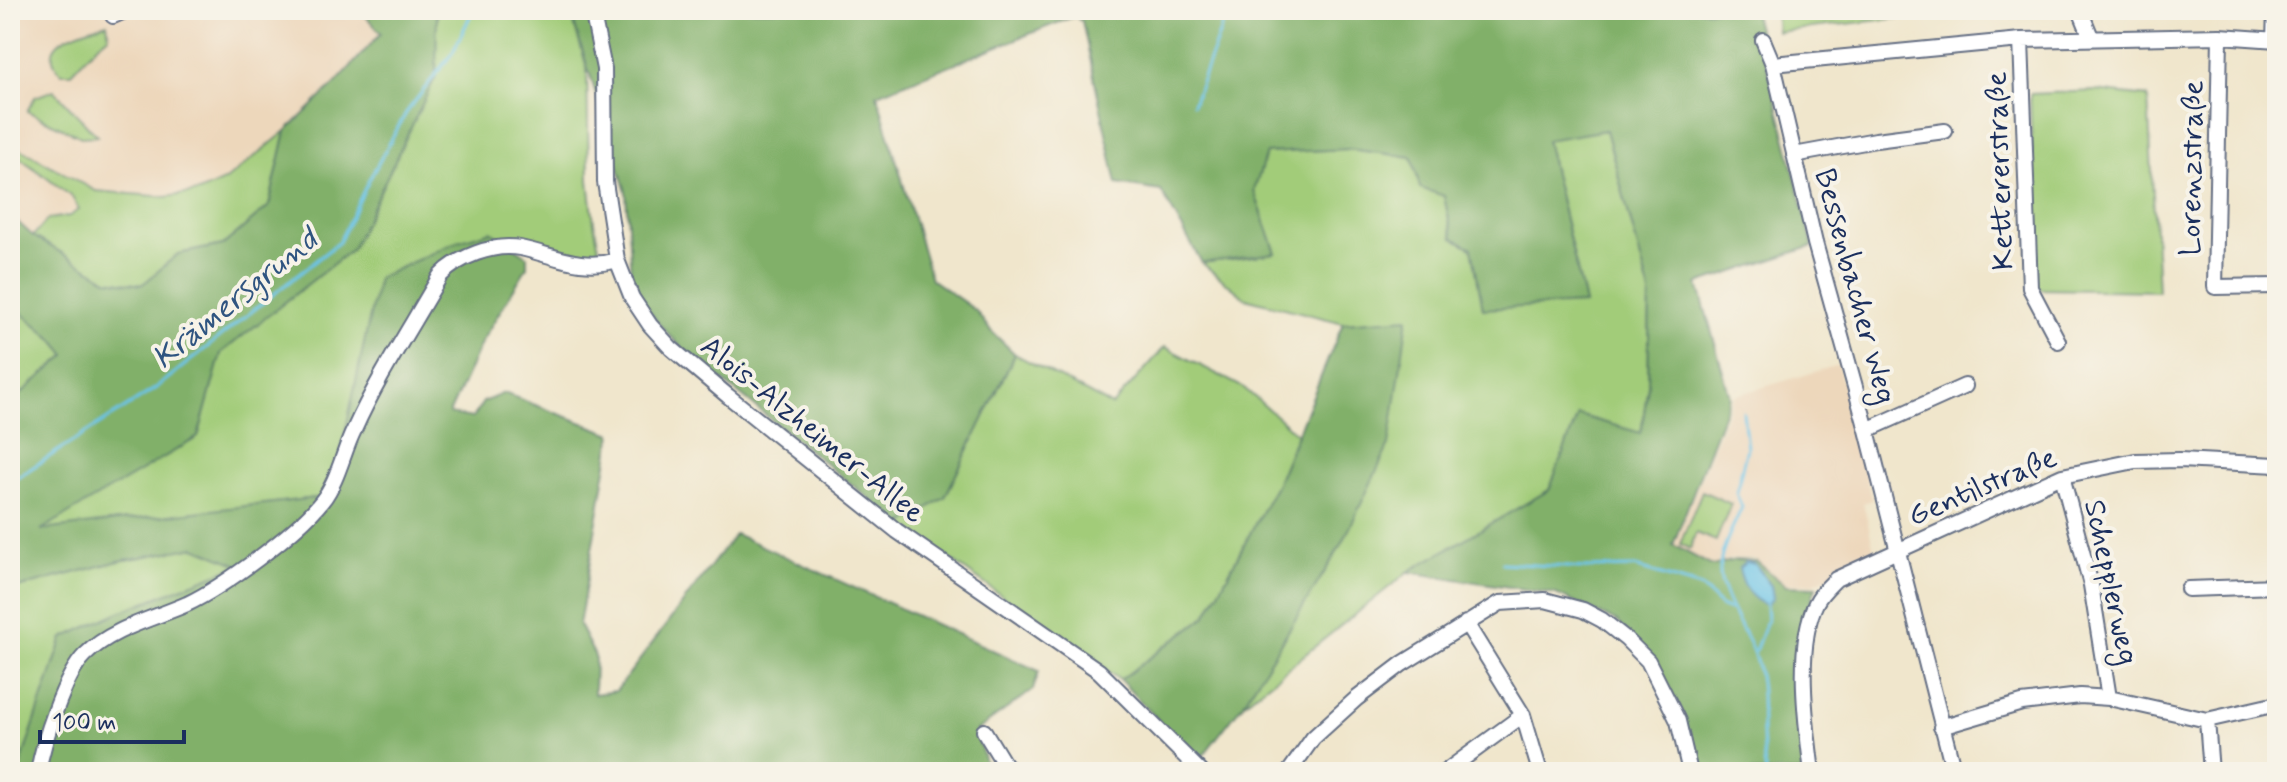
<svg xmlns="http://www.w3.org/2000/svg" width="2287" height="782" viewBox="0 0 2287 782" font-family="Mynerve,sans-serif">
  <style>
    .built { fill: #edd7bb }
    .green { fill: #a2cc79; stroke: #5e7e6c; stroke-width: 2 }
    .forest { fill: #81b069; stroke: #4e7064; stroke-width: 2 }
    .water { fill: #6bc4e8; stroke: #437aa3; stroke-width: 2 }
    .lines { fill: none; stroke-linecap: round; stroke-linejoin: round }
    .stream { stroke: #6bc4e8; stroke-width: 3 }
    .minor-casing { stroke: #666f84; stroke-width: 18 }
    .minor { stroke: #fff; stroke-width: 14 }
    .labels { text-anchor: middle; stroke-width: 8; stroke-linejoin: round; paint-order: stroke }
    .street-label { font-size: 30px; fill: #1b2f5e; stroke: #f7f3e8 }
    .water-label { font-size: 32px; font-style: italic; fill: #2f5480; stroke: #f7f3e8 }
  </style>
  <rect width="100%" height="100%" fill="#f7f3e8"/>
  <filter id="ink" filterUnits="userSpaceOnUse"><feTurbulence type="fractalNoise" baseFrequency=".0125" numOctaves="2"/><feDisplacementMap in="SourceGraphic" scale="16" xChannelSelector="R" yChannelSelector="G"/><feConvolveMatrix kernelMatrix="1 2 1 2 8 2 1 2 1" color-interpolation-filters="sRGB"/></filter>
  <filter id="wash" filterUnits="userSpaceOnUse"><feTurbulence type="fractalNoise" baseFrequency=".006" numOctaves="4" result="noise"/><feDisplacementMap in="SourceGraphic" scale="32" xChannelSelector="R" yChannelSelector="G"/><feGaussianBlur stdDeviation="1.8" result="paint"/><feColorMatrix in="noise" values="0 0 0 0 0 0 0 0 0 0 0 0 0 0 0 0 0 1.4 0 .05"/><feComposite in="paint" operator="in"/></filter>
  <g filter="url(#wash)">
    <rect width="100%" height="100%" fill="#f0e6cc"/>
    <!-- built -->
    <path class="built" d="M10,10H360L382,33L335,84L286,131L226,180L199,192L166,197L96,191L19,148L15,154L72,197L79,211L48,219L33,236L10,215Z
      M1838,365L1872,500L1863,503L1875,553L1814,583L1785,584L1755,559L1734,558L1712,565L1674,546L1734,396Z"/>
    <!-- green -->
    <path class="green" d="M423,10H570L587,68L589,180L594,223L601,258C570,260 517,248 491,231L339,461L324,497L38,531L198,437L221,353L352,248L437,15Z
      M1775,10H1933L1934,14L1777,32Z
      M107,23L109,36L98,44L71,73H61C32,40 85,30 107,23Z
      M54,90L97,136L81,137L27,111L35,97Z
      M2095,91L2148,97L2158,291L2036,289L2030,94Z
      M1606,130L1650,293L1648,386L1641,434L1578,415L1549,490L1408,572L1243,704L1343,542L1408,319L1343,323L1245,298L1202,263L1276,253L1254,191L1265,153L1348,149L1412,157L1420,187L1444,196L1453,238L1585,303L1546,139Z
      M286,131L269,206L223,245L178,254L142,285L108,280L33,236L48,219L69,216L79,210L72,197L15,154L19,148L96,191L166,197L199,192L226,180Z
      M10,303L53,339L66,355L10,403Z
      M1165,347L1244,388L1297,434L1277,483L1206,616L1120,680L902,525L945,497L1015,354L1112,406Z
      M1702,491L1731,504L1716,541L1696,533L1690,549L1680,544Z
      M196,547L240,565L63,638L18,772H10V590L119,561Z"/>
    <!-- forest -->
    <path class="forest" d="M360,10H423L437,15L436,76L352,249L221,353L198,437L41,530L324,497L327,500L339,461L378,278L458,241L491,231L527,256V267L482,341L449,414L473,418L483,402L504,393L612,434L579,625L595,656L594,694L616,691L735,534L1039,671L1033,690L976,731L988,772H18L63,638L117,613L239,565L195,547L119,561L10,590V403L66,355L53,339L10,303V215L33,236L108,280L142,285L178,254L223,245L269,206L286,131L335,84L381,33Z
      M570,10H1753L1813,246L1698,284L1730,397L1673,545L1712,566L1735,560L1756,561L1786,586L1816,587L1798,639L1797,676L1807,772H1696L1683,714L1653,658L1618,622L1556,594L1408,572L1549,490L1578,415L1641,433L1648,386L1650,293L1606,130L1546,140L1585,304L1483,309L1472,248L1453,238L1444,196L1420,188L1412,157L1348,149L1266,153L1254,191L1276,253L1202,263L1161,191L1117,184L1082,21L1075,16L877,94L931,279L975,310L990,330L1015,354L945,497L902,525L680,346L659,324L641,300L631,277L626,192Z
      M1408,318L1389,445L1343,542L1243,704L1198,762L1120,680L1206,616L1277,483L1343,323Z"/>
    <!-- water -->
    <path class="water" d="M1746,562L1755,564L1771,586L1773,598L1766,605C1749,598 1742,585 1739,568Z"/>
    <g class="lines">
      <!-- stream -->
      <path class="stream" d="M1193,104L1228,10
        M1743,412L1747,448L1736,493L1742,507C1734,526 1720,549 1720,570C1719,591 1743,629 1752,649C1768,687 1757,733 1766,772
        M10,482L156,388L339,242L370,178L406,113L453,52L473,10
        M1502,563L1584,568L1635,567L1701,587L1722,607L1733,611
        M1755,651L1767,620L1766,605"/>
    </g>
  </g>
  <g filter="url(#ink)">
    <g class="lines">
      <!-- minor casing -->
      <g class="minor-casing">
        <path id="minor" d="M592,10L604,69L605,182L617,260L632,298L650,325L671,348L728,396L897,531L1099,671L1201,772
          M2080,10L2091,37
          M113,16L127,10
          M2220,36L2215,287L2277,286
          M1763,40L1773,64L1815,243L1867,430L1954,772
          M2021,40L2030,288L2058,341
          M2274,40L2275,10
          M1773,64L2021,40L2220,36L2277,40
          M1794,155L1876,140L1945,131
          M1867,430L1965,386
          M2062,476L2091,585L2109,698
          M2188,589L2277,586
          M1466,623L1523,715L1540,772
          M2207,720L2211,772
          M1941,727L2022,703L2080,696L2109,698L2207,720L2277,704
          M984,731L1009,772
          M38,772C43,743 64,676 85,655C112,628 153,619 187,604C223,587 297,533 322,501C338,481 343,452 354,430C378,377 411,327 440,276C458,257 493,243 520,248C554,255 581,271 617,260
          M1289,772L1313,738L1356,699L1402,664L1500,603L1545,600L1583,610L1602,620L1626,639L1648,661L1678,721L1690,772
          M1445,772L1523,715
          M1812,772C1806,726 1795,645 1816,603C1820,594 1829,586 1836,579L2062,476L2135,461L2180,460L2277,465"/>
      </g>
      <!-- minor -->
      <use href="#minor" class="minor"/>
    </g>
  </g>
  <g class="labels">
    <!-- street labels -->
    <g class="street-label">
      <text transform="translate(2191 168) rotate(-89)" y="10">Lorenzstraße</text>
      <text transform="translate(1999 171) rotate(-92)" y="10">Kettererstraße</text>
      <text transform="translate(1856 286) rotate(75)" y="10">Bessenbacher Weg</text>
      <text transform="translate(813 429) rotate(39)" y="10">Alois-Alzheimer-Allee</text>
      <text transform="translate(1982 486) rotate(-23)" y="10">Gentilstraße</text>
      <text transform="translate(2112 582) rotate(78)" y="10">Schepplerweg</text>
    </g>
    <!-- water labels -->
    <g class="water-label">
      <text transform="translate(234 298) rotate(-39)" y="11">Krämersgrund</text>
    </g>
  </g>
  <!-- margin -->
  <rect width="2287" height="782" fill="none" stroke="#f7f3e8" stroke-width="40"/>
  <!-- scale -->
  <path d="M40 730v12h144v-12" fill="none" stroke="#1b2f5e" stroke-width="4"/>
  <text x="52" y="730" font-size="24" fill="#1b2f5e" stroke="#f7f3e8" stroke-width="6" paint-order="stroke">100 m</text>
</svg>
